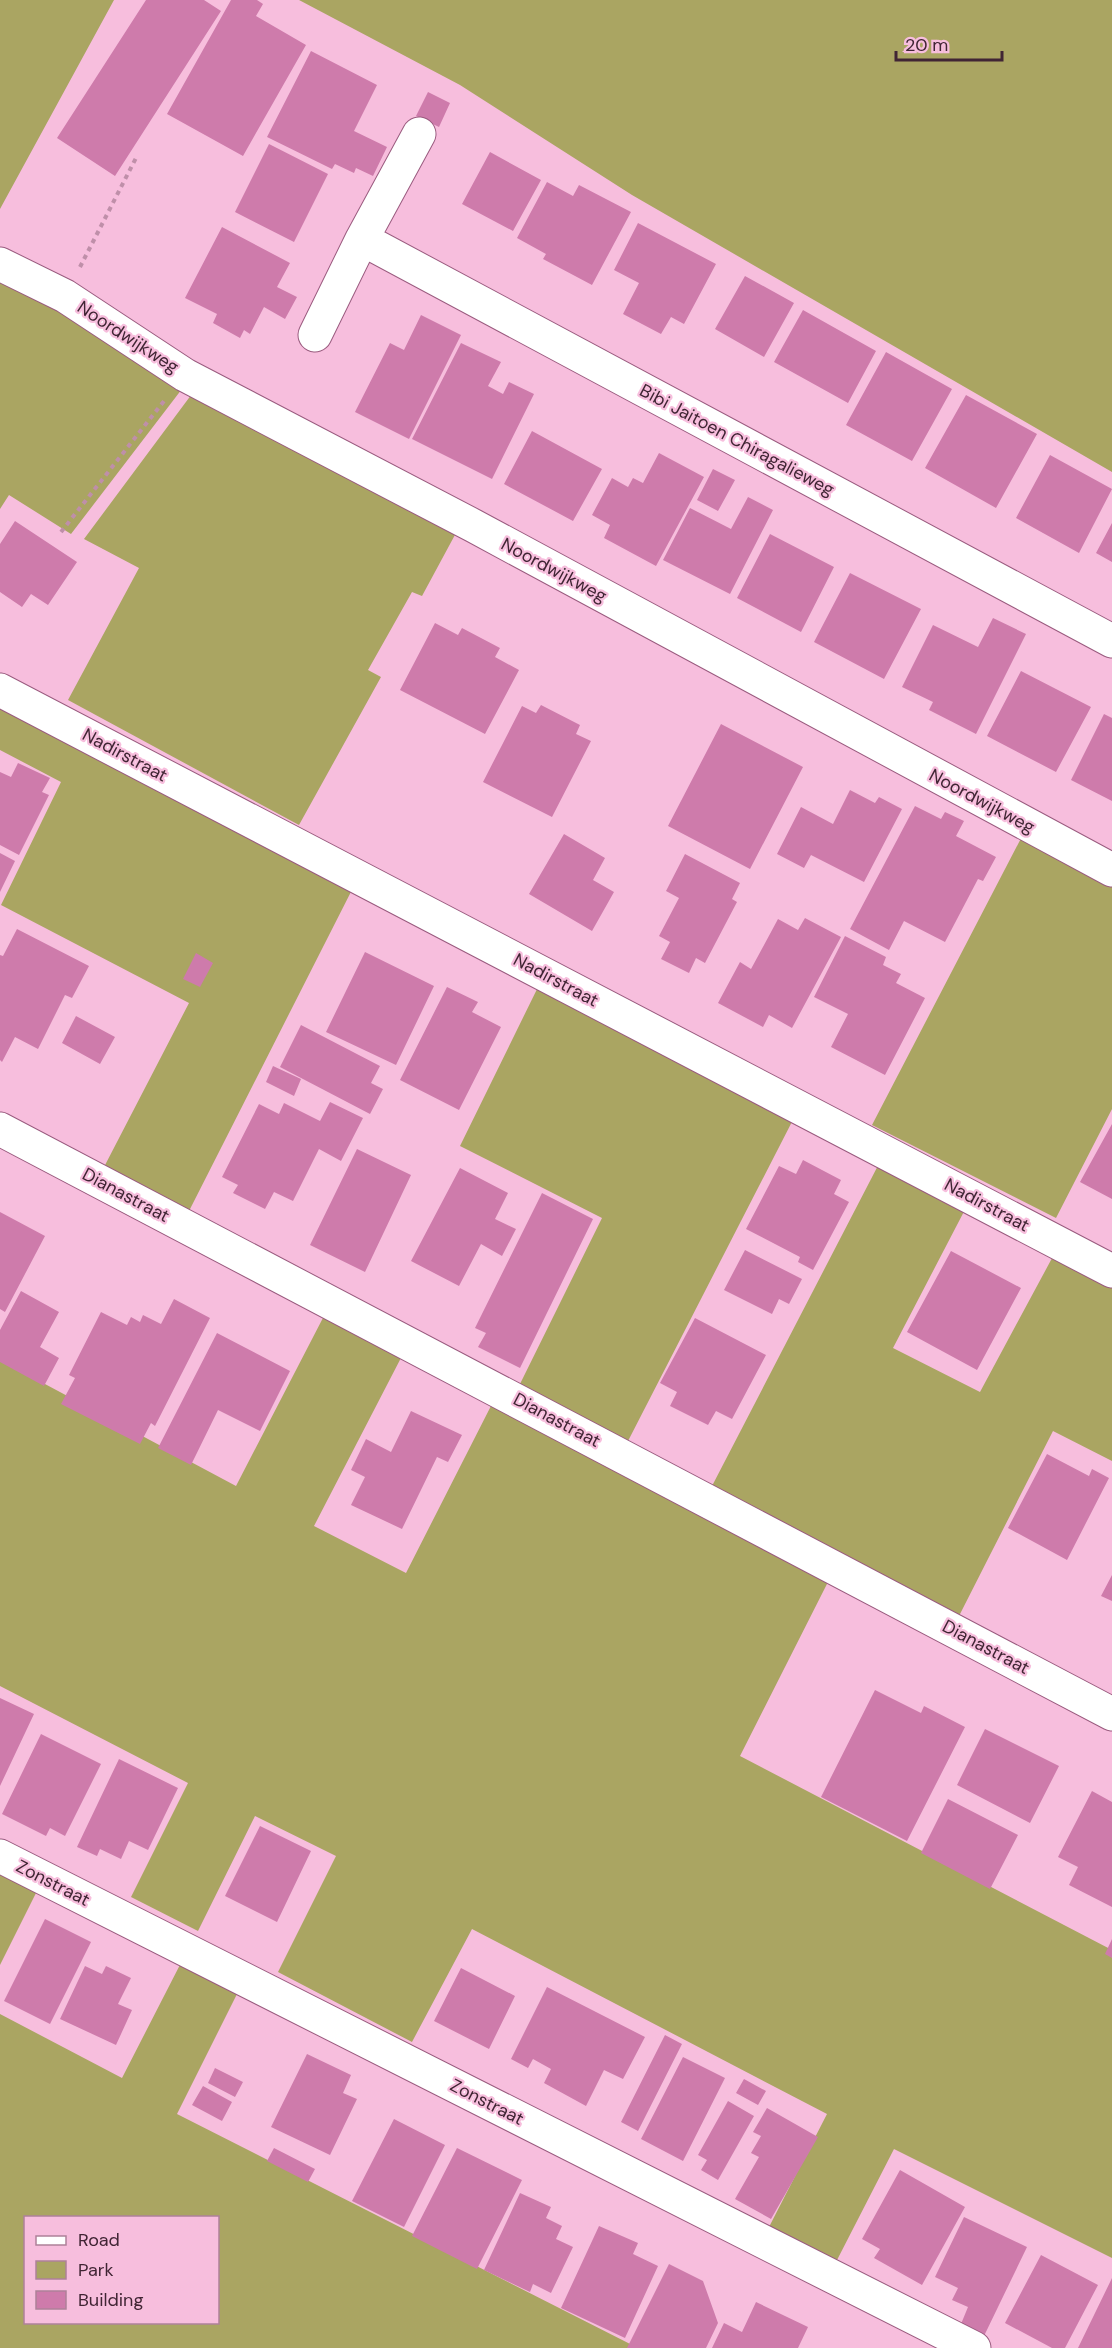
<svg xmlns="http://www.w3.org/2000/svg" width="1112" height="2348" viewBox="0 0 1112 2348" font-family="'DM Sans',sans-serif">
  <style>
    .green { fill: #aaa562; fill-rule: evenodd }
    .building { fill: #ce7bab }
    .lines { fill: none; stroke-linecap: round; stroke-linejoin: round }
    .street-casing { stroke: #9a5b7f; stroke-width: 35 }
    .path { stroke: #bf8fa9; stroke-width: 4; stroke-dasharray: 4.5 4.5; stroke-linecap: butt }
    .street { stroke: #fff; stroke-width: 33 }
    .labels { text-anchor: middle; stroke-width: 4.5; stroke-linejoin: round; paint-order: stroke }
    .street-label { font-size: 18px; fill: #402534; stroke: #f7bedd }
  </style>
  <rect width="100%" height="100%" fill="#f7bedd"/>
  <!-- green -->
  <path class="green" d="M0,0H114L0,209Z
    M299,0H1112V472L632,195L460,85Z
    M0,263L198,368L71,534L9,495L0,509Z
    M206,375L463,520L422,596L412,592L368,670L381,677L299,825L68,700L139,568L84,539Z
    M0,690L358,878L188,1213L103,1169L189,1003L1,905L61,782L0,750Z
    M1030,821L1112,864V1109L1056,1218L872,1125Z
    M541,981L797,1112L627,1443L519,1386L602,1218L460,1146Z
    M884,1154L970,1200L893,1348L980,1392L1058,1247L1112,1276V1461L1053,1431L959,1616L712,1486Z
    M325,1314L403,1354L314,1526L406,1573L494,1400L830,1578L740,1756L1112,1950V2258L894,2149L836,2262L769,2227L827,2114L472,1929L412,2042L278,1972L336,1856L255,1816L198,1931L131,1897L188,1783L0,1686V1360L236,1486Z
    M0,1860L42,1881L0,1965Z
    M185,1955L242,1984L177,2114L638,2348H0V2014L122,2078ZM26,2218H218V2322H26Z"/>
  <!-- building -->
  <path class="building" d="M146,0H204L221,11L115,176L57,138Z
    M231,0H257L263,4L256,16L306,45L243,156L167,114Z
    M311,51L377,85L354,131L387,147L373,176L356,168L354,173L335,164L332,169L267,137Z
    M428,92L450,103L439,127L416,116Z
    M269,144L328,174L294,242L235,212Z
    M490,152L541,180L513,231L462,204Z
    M547,182L573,196L579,185L631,212L592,285L543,259L546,254L517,238Z
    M638,223L716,264L684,324L671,317L661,334L623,314L639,283L614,270Z
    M222,227L290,263L277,287L297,297L285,319L264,307L250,334L244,330L240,338L213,323L217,314L185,298Z
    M745,276L794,303L764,357L715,329Z
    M803,310L876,351L848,403L774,362Z
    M421,315L461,335L409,439L355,412L390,343L404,350Z
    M461,343L501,362L488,386L503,394L509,382L534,394L492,479L412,439Z
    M886,352L952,389L912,461L846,425Z
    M966,395L1037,434L996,508L925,468Z
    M532,431L602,469L573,521L504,484Z
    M659,453L704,477L656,566L604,538L610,525L592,515L612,478L628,487L633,478L643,483Z
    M1050,455L1112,489L1079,553L1016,518Z
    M713,469L735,480L718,511L697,500Z
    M748,497L773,510L730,594L663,560L690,508L731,529Z
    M15,521L77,562L48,605L31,594L22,607L0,592V544Z
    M1112,523V562L1096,553Z
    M770,534L834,567L801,632L737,598Z
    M850,573L921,609L884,679L814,642Z
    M993,618L1026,634L976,734L929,710L933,702L902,687L933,625L978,647Z
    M435,623L458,635L462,628L500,648L495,657L519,670L485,734L400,690Z
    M1021,671L1091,707L1056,772L987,736Z
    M541,705L580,725L576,734L591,741L552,817L483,782L522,706L536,713Z
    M1104,714L1112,718V801L1071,780Z
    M721,724L803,767L750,869L668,826Z
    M18,763L50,778L42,792L49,795L19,855L0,845V772L11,777Z
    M850,790L875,803L879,797L902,809L864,882L811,855L804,868L777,854L801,807L833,824Z
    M915,806L941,819L945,812L964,821L956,836L996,857L983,881L978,879L945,942L904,921L889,950L850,929Z
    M564,834L605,858L593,880L614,892L592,931L529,894Z
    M0,853L15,861L0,892Z
    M685,854L740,883L732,899L737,902L705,963L696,958L689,973L661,959L670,942L659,936L679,898L666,891Z
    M805,918L841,937L792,1028L769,1015L763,1027L718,1003L740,962L751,969L778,919L798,930Z
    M17,929L89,966L72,998L65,995L38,1049L15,1037L2,1062L0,1060V955L3,956Z
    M845,936L886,957L883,965L901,974L896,983L925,998L885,1075L831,1047L848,1014L814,997Z
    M365,952L434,986L396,1065L326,1032Z
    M196,953L213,963L200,987L183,979Z
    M447,987L478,1002L472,1012L501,1027L459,1110L400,1080Z
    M76,1016L115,1037L100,1064L62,1043Z
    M301,1025L380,1066L371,1083L383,1089L370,1114L280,1067Z
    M273,1066L301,1079L294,1096L266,1082Z
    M330,1102L363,1118L341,1161L319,1149L293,1201L274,1192L265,1209L233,1193L238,1185L222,1177L259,1104L279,1114L284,1103L320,1121Z
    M1112,1124V1199L1080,1182Z
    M357,1149L411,1175L365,1272L310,1245Z
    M803,1160L841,1180L834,1194L849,1202L813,1270L798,1262L800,1257L746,1229L779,1166L796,1174Z
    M460,1168L508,1193L495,1219L516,1229L502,1256L481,1244L459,1286L411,1261Z
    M542,1193L593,1219L520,1368L478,1347L486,1333L475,1328Z
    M0,1212L45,1236L5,1312L0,1309Z
    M745,1250L802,1279L789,1304L779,1299L772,1314L724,1290Z
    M951,1251L1021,1288L977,1370L907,1332Z
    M21,1291L59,1312L40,1347L59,1358L44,1386L0,1362V1330Z
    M174,1299L210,1318L155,1426L151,1423L140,1444L61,1404L75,1378L69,1375L101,1312L127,1325L131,1317L140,1322L143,1315L161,1324Z
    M695,1318L766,1355L732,1419L716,1411L708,1425L670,1406L677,1392L660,1383Z
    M217,1333L290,1371L260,1431L218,1410L191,1465L158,1448Z
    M411,1411L462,1435L448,1462L437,1457L402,1529L351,1505L365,1477L351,1470L366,1439L391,1452Z
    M1047,1454L1089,1476L1092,1469L1109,1478L1067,1560L1008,1528Z
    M1112,1575V1601L1101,1596Z
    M875,1690L921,1713L924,1706L965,1727L907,1841L821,1797Z
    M0,1698L34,1714L0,1786Z
    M985,1729L1059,1766L1030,1823L957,1785Z
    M41,1734L101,1764L65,1836L50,1828L46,1836L2,1814Z
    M119,1759L178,1788L148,1850L129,1841L121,1859L100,1849L97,1856L77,1847Z
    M1092,1791L1112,1802V1907L1069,1885L1078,1867L1058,1857Z
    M948,1799L1018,1835L990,1889L921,1853Z
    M260,1826L311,1851L277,1922L225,1896Z
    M45,1919L91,1942L50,2024L4,2001Z
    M1112,1939V1958L1105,1954Z
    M85,1966L102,1974L106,1966L131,1978L118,2004L132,2010L116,2045L60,2019Z
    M461,1968L515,1996L489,2049L434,2021Z
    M547,1987L645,2037L623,2079L604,2070L586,2106L544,2083L551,2069L533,2059L528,2068L511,2059Z
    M665,2035L682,2044L638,2131L621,2122Z
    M307,2054L351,2075L343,2093L357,2099L330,2155L271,2127Z
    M683,2057L725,2078L683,2161L641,2139Z
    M215,2068L243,2082L235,2097L208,2083Z
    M744,2079L766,2091L758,2105L736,2093Z
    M203,2086L232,2102L222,2121L192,2105Z
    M728,2101L754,2116L718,2180L701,2170L707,2160L698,2155Z
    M767,2108L818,2137L771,2219L735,2199L759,2157L751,2153L761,2136L753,2132Z
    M394,2119L445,2145L404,2227L352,2201Z
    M274,2148L315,2169L308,2182L267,2161Z
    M457,2148L522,2180L477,2269L412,2236Z
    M900,2170L965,2207L922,2285L874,2258L880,2249L862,2239Z
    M520,2193L551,2207L546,2218L562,2226L556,2239L573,2247L551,2293L533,2284L530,2292L484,2270Z
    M964,2217L1027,2247L984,2336L961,2324L968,2307L952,2300L958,2288L935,2277Z
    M599,2226L638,2243L633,2254L658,2266L625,2338L561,2308Z
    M1041,2255L1098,2285L1065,2348H1052L1005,2323Z
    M669,2264L703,2281L718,2323L706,2348H627Z
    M1112,2278V2348H1078Z
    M756,2302L808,2327L798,2348H712L724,2323L742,2332Z"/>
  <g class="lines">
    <!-- street casing -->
    <g class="street-casing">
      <path id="street" d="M362,239L1112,641
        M0,264L65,296L185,375L474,526L1112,870
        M315,335L362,239L419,134
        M0,690L1112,1271
        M0,1129L1112,1714
        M0,1856L974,2348"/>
    </g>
    <!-- path -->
    <path class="path" d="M80,267L136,158
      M61,532L164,401"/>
    <!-- street -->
    <use href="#street" class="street"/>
  </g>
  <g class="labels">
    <!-- street labels -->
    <g class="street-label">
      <text transform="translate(128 337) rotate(33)" y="6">Noordwijkweg</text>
      <text transform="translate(737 440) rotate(28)" y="6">Bibi Jaitoen Chiragalieweg</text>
      <text transform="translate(554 570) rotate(28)" y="6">Noordwijkweg</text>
      <text transform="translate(125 755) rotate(28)" y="6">Nadirstraat</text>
      <text transform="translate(982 801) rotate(28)" y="6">Noordwijkweg</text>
      <text transform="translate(556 980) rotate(28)" y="6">Nadirstraat</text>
      <text transform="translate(126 1195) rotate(28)" y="6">Dianastraat</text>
      <text transform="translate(987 1205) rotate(28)" y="6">Nadirstraat</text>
      <text transform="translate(557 1420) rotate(28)" y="6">Dianastraat</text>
      <text transform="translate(986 1647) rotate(28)" y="6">Dianastraat</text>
      <text transform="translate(53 1883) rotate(27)" y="6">Zonstraat</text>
      <text transform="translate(487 2102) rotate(27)" y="6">Zonstraat</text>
    </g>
  </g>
  <!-- legend -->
  <rect x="24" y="2216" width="195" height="108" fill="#f7bedd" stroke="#ae8199" stroke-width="1.5"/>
  <rect x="36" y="2236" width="30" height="9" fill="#ffffff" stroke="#ae8199" stroke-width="1.5"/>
  <text x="78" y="2246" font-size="18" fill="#402534">Road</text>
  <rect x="36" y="2261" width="30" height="18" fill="#aaa562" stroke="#ae8199" stroke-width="1.5"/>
  <text x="78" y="2276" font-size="18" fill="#402534">Park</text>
  <rect x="36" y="2291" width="30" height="18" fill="#ce7bab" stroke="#ae8199" stroke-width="1.5"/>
  <text x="78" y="2306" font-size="18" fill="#402534">Building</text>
  <!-- scale -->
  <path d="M896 51v9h106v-9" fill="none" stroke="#402534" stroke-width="3"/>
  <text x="905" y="51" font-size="18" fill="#402534" stroke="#f7bedd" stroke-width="4.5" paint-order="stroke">20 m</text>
</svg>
